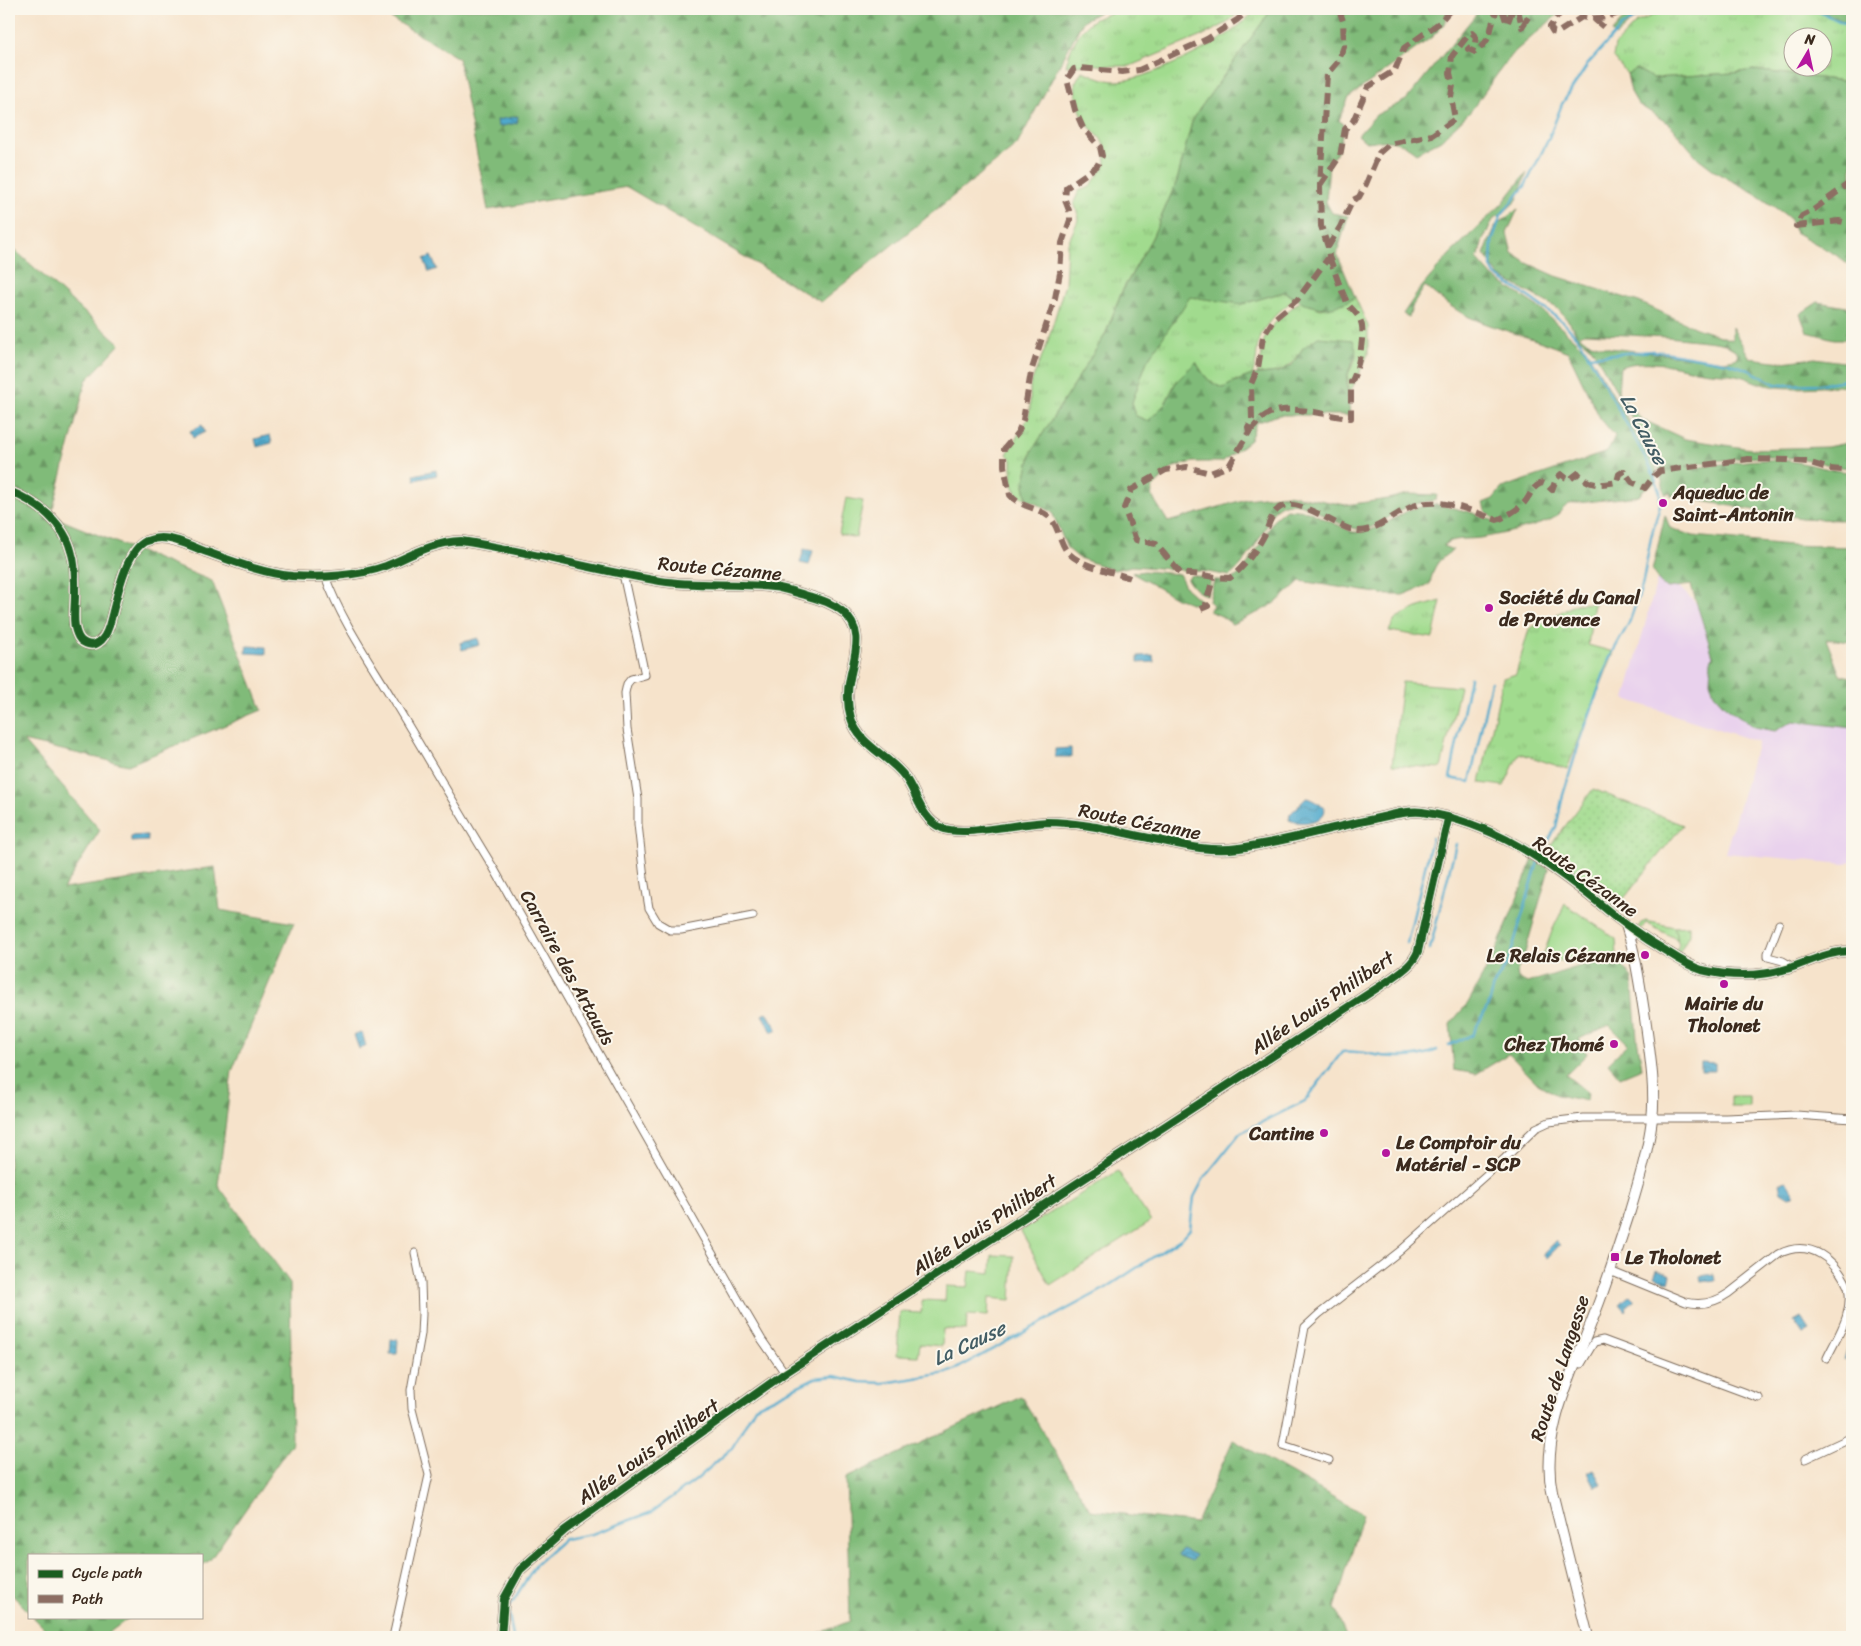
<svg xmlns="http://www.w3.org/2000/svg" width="1861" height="1646" viewBox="0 0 1861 1646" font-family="Sriracha,sans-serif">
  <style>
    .built { fill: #e9d2ed }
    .grass { fill: url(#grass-tufts); stroke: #6e8256; fill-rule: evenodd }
    .forest { fill: url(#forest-firs); stroke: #5e724c; fill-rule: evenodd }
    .park { fill: url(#park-dots); stroke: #6e8256 }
    .pitch { fill: #a1db8e; stroke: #6e8256 }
    .water { fill: url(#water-waves); stroke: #456a75 }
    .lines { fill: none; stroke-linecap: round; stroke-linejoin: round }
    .stream { stroke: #4fa9cc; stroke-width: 2.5 }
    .street-casing { stroke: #7c6b5b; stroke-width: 9 }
    .secondary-casing { stroke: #7c6b5b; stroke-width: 12 }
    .street { stroke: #fff; stroke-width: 7 }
    .secondary { stroke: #fff; stroke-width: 10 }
    .quiet { stroke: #8d6e63; stroke-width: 6; stroke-dasharray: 12 6; stroke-linecap: butt }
    .cycleway-casing { stroke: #fbf7ec; stroke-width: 11 }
    .cycleway { stroke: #1b5e20; stroke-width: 8 }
    .poi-dot { fill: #b5179e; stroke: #fbf7ec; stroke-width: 2 }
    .labels { text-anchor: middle; stroke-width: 4; stroke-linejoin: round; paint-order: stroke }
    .poi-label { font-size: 19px; font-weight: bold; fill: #3b2a1e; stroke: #fbf7ec; text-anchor: start }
    .street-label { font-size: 19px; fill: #3b2a1e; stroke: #fbf7ec }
    .water-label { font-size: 20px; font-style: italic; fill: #435d64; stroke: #fbf7ec }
  </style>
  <defs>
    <pattern id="grass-tufts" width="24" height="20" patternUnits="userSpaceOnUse" patternTransform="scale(1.25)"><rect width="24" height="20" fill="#a1db8e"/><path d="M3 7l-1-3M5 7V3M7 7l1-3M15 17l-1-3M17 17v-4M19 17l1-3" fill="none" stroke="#8cbc7a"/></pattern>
    <pattern id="forest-firs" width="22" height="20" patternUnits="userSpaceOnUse" patternTransform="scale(1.25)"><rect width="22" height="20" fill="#80bb79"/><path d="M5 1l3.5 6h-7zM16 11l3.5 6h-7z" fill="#6a9863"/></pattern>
    <pattern id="park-dots" width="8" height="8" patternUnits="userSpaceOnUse" patternTransform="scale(1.25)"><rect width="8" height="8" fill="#a1db8e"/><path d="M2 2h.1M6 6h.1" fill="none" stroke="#8cbc7a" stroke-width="1.8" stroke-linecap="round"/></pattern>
    <pattern id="water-waves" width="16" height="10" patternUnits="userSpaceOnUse" patternTransform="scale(1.25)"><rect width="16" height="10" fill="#4fa9cc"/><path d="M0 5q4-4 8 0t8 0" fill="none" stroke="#438aa5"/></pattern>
  </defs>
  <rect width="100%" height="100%" fill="#fbf7ec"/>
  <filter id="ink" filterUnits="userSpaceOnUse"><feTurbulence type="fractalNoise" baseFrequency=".02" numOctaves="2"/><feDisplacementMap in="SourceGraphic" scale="10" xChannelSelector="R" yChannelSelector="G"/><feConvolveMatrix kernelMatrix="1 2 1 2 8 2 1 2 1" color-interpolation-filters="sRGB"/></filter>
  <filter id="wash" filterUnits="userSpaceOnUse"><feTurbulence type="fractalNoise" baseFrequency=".0096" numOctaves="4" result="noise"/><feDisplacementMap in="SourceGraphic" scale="20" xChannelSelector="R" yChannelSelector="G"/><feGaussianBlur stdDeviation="1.12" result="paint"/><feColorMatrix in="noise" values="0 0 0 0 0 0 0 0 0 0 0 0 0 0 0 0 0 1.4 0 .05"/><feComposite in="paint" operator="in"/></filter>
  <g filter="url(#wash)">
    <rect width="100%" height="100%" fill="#f6e3cb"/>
    <!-- built -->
    <path class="built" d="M1660,569L1790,692L1852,711V862L1845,864L1725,853L1758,742L1625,699Z"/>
    <!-- grass -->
    <path class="grass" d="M1118,9H1242L1227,23L1204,35L1130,66H1109L1089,64L1066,66C1069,51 1078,30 1092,21C1100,15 1110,15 1118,9Z
      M1257,9H1272L1193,118L1177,181L1152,238L1122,291L1105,335L1032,451L1024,485L1027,499L1017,494L1012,482V460L1007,454L1028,418L1030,409V385L1047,344L1065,284L1067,245L1079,218L1074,202L1079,191L1090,187L1106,163L1105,148L1101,139L1085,122L1076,98L1075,83L1082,71C1093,75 1105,81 1116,81C1143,81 1202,52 1225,36C1237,29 1247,18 1257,9Z
      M1668,9H1816L1852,25V82L1753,70L1733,73L1653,78L1636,69L1627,74L1613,57L1615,45L1637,22ZM1794,38H1824V68H1794Z
      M1284,292L1295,299C1281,309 1262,325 1258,344C1256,355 1257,364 1252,375L1234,382L1224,388C1209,384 1204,375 1196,362L1176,382L1165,404L1148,421L1136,416L1132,402L1147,361L1190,296L1242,304Z
      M1355,297L1368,326V354L1348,397V374L1355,360L1353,340L1303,348C1287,371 1285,372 1257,374C1262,364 1261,354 1263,343C1268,325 1287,312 1300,301L1321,309L1346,302Z
      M1441,601L1433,638L1389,631L1396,618L1417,608Z
      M1594,603L1588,645L1614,652L1567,769L1519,753L1504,786L1480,783L1503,678L1516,674L1529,629L1576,604Z
      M1402,682L1460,687L1441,768L1392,765Z
      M1646,921L1674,927L1678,940L1646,923L1640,930L1638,928L1641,923Z"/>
    <!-- forest -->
    <path class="forest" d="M376,9H1105L1083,21L1017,145L821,302L627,187L488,210L458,58Z
      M1272,9H1449L1445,24L1432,37L1349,97L1339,120L1344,125L1339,149L1329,163L1326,202L1332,213L1348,216L1337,254L1355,297C1325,315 1313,309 1284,292L1242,304L1190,297L1147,361L1132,402L1136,416L1148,421L1165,404L1176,382L1196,362C1203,375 1209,384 1224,388L1234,382L1252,375L1279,372L1292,365L1303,348L1318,337L1353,340C1360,357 1352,359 1348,374C1345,387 1349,402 1350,415H1278L1256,423L1250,440L1222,462H1193L1174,467L1152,488V496L1168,522L1246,499L1287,494L1346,505L1388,499L1408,494L1437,495L1436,500C1427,502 1418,503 1410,506C1392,512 1378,530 1358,529C1335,528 1299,490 1277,508C1271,512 1269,521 1266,527C1256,545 1245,563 1230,576L1208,572L1132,566L1114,570L1079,558L1067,548L1052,512L1027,499L1024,485L1032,451L1105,335L1122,292L1152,238L1177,181L1193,118Z
      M1482,9H1564L1511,55L1470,112L1441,140L1416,153C1399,139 1387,140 1366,142L1358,135L1376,115L1406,100L1477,13Z
      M1632,9H1656L1634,19L1616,36L1612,32Z
      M1816,9H1852V25Z
      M1636,69L1653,78L1733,73L1753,70L1852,82V268L1836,255L1795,232L1789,218L1783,213L1751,191L1719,174L1698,158L1669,124L1638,104L1631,92L1627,74Z
      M1527,172L1517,200L1501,215L1494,218L1483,240L1477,259L1493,277L1538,307L1587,351L1656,467L1657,473L1654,483L1643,490L1639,496L1569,504C1562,508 1558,516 1552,519C1540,526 1494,536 1480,538C1467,540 1451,537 1443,546L1453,550C1437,561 1434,565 1430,584L1403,595H1389L1300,581L1278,601L1259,612L1232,624L1221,616L1209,611L1213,605L1209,601L1214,580H1232L1242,572L1256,551L1275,518L1286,509L1308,511L1353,532H1362L1379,527L1411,509L1436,504L1470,512L1497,522L1485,510L1483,503L1493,499L1502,488L1607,452L1615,436L1600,418L1568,352C1536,338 1501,331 1469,317C1453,309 1439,298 1425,286L1413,305L1409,317L1403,314L1420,289L1450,254L1502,204Z
      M1518,209L1507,233L1512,253L1527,263L1556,276L1639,302L1696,328L1732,340V327L1750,358L1782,362L1815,358L1843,362L1852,361V385C1826,386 1789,391 1765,385C1756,383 1748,378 1740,376C1729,373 1720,373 1710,372C1679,369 1650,356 1620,367L1618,392L1641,419L1685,439L1751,449L1827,447L1852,442V468C1835,468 1819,461 1802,459C1768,454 1721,459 1686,466L1693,468C1725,464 1758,457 1790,461C1811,464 1831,471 1852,472V519L1839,520L1801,518L1702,501L1689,497L1671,496L1670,493L1665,494L1658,464L1592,348L1577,336L1570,323L1557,308L1499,276L1484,254L1496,225ZM1585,333L1668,337L1715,342L1725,344L1735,350L1738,354L1735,359L1724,361L1609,348L1588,342L1579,335Z
      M9,245L120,344L86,381L51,516L212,581L262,710L128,765L23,741L100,830L63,889L215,867L220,910L294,923L232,1071L218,1185L290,1283L292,1443L210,1560L201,1566V1555H29V1612L9,1592Z
      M1818,302L1852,308V339H1834L1807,332L1800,314Z
      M1665,515L1670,528L1693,536L1790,545L1852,547V642L1826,639L1840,675L1852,677V728L1793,721L1775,731L1754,727L1725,706L1714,694L1710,681L1711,661L1713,656L1691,585L1668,588L1661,584L1652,571Z
      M1144,571L1179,574L1186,588L1203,603V605L1200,606L1176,598L1132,573Z
      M1191,575L1211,579L1207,595C1197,593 1192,587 1187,579Z
      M1533,859L1549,869L1524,956L1517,971L1518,978L1527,983L1590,963L1609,964L1617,957L1632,978L1637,1038L1642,1068L1620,1077L1608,1063L1628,1044L1609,1025L1579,1039L1587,1054L1566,1075L1588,1093L1587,1101L1557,1095L1538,1084L1509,1054L1476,1074L1454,1070L1450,1024L1468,1003L1496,951Z
      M1021,1396L1090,1510L1196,1523L1233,1440L1363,1514L1335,1608L1346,1637H809L850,1621L846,1478Z
      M33,1617H130L103,1637H53Z"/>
    <!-- park -->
    <path class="park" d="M1593,789L1683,825L1617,907L1545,853Z
      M1689,926V935L1678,955L1674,953L1679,945L1674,927Z"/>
    <!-- pitch -->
    <path class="pitch" d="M846,498L863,501L856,538L839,534Z
      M1565,904L1616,939L1617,957L1609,964L1550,960L1543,956L1552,931Z
      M1731,1096H1749V1107H1731Z
      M1118,1171L1151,1221L1050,1285L1021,1231Z
      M992,1255L1014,1256L1011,1300L989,1298L988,1316L967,1315L966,1330L943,1329L942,1346L920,1344L918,1356L897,1355L900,1312L921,1313L922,1300L945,1301L946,1286L968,1287L970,1271L991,1273Z"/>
    <!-- water -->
    <path class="water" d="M518,116L517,123L498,127L497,120Z
      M431,256L437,269L429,272L424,259Z
      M202,425L205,432L193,438L190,431Z
      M270,435L272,443L257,447L255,439Z
      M436,470L437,475L415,480L414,475Z
      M804,549L813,551L809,565L800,563Z
      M478,638L480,645L462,650L460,643Z
      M247,646L266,647V654L246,653Z
      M1153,655L1154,662L1138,663V656Z
      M1071,748V757H1055V749Z
      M1306,798C1314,799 1321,804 1325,810C1323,823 1300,825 1289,820L1290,814Z
      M147,835L148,841L131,842V836Z
      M767,1012L777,1029L772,1032L762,1015Z
      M362,1032L366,1046L359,1049L354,1035Z
      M1701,1062L1715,1063V1071H1701Z
      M1786,1181L1794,1194L1793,1196L1789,1197L1781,1192L1779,1183Z
      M1556,1241L1560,1245L1547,1258L1543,1254Z
      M1657,1269L1671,1275L1669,1282L1654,1277Z
      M1714,1274L1715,1280L1701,1282L1700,1276Z
      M1630,1295L1635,1300L1626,1307L1627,1309L1626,1311L1620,1304Z
      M1801,1317L1810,1330L1803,1334L1794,1321Z
      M391,1339L398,1340L397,1354H390Z
      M1848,1346L1852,1347L1850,1362L1844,1360Z
      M1594,1469L1602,1484L1595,1487L1588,1472Z
      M1182,1549L1195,1555L1192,1561L1179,1556L1178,1554Z"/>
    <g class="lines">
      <!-- stream -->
      <path class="stream" d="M1813,9L1844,23H1852
        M1588,356L1653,351L1670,353L1729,363L1749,370L1775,384L1783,385L1820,384L1852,379
        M1470,678L1450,778L1470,782L1491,682
        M1540,857L1556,827L1563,795L1576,753L1609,659L1629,623L1642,586L1651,537L1660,505V492L1650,466L1581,342L1563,322L1530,298L1495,275L1491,267L1492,241L1501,215L1525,186L1548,140L1562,104L1588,64L1621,27L1643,13L1658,9
        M1407,943L1432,838
        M1430,949L1456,844
        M1449,1045L1472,1035L1489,1004L1495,982L1508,963L1538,862
        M513,1637L508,1609L536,1564L564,1539L592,1534L652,1512L696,1480L732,1448L755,1407L815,1378L835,1376L860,1382L884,1383L947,1373L960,1367L1106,1288L1182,1238L1190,1229L1194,1197L1204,1178L1240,1133L1305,1101L1342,1052C1356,1050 1368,1054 1382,1056C1400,1058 1420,1058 1437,1050"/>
    </g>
  </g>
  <g filter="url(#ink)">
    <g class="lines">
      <!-- street casing -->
      <g class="street-casing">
        <path id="street" d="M623,574L645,675L631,679L627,684L625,693L627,729L638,799V824L644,878L649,908L658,923L670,930H681L753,916
          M325,576C341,620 369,660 393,700C427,756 459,812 493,867L745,1311L762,1340L785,1373
          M1779,924L1768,953V957L1783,961L1793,967
          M1610,1271L1686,1302C1701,1306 1716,1302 1729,1293L1779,1254C1810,1238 1836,1260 1848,1287L1852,1286
          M1827,1358C1838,1335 1854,1313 1848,1287
          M1576,1362L1581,1364L1594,1342L1603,1340L1759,1398
          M1805,1459L1852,1437
          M1329,1460L1283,1445L1305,1327L1319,1314L1400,1251L1505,1158L1536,1128L1549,1122L1583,1118H1726L1796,1115L1852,1119
          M393,1637L429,1475L412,1409L411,1390L421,1334L422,1314L421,1282L415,1253"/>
      </g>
      <!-- secondary casing -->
      <g class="secondary-casing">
        <path id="secondary" d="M9,491C37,502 65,523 72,554C76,567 75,582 75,596C75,608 72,623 77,634C80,643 91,648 99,642C104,639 107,632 109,626C116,603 124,552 146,541C150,540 156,538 161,538C175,538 191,546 204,551C232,561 262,573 292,576C320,578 359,576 386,566C410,556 433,542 461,541C528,551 593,570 660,581C697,587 736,582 773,587C784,588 794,592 805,595C818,599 831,602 842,611C865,630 855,653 850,678C847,691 847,705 851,718C859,746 889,755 905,777C917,793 921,820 942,828C963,837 1020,823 1047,822C1084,822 1122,833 1159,840C1186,846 1211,852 1239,848C1284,842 1329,828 1374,819C1389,816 1406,810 1422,812C1492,822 1547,861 1600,904C1621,922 1642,937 1666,951C1677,958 1689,966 1702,970C1731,977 1761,977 1790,968C1811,961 1830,951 1852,951
          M501,1637L504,1599L520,1570L565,1530L785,1373L1388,981C1399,973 1413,965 1418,951L1448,819
          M1588,1637L1552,1492C1540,1433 1573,1372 1593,1318C1607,1283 1618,1247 1630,1211C1639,1181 1648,1151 1652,1119C1656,1089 1649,1048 1645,1018C1640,986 1636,956 1626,925"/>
      </g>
      <!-- street -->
      <use href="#street" class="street"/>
      <!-- secondary -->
      <use href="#secondary" class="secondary"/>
      <!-- quiet -->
      <path class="quiet" d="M1339,9L1343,21L1344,46L1339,60L1327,74L1320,185L1321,226L1328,247L1329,257L1297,300L1274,319L1263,337L1258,368L1251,384L1252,419L1248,427L1249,432L1229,466L1210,473L1187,467L1166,470L1131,490L1124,508L1136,540L1156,544L1181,574C1198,573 1214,578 1230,578C1245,566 1256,551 1265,534C1268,527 1271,515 1277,510C1295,491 1338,530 1358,531C1377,531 1392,515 1409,508C1437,494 1470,511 1497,520C1506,517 1517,510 1524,503C1531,495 1531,487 1542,483L1547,485L1552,490L1556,479L1561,474L1569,480L1578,473C1589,487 1600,485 1617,482L1619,474L1624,471L1632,482L1645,488L1654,476L1660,471L1748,459L1788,460L1807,462L1830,469L1852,471
        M1502,9L1507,24L1513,9
        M1518,9L1522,27L1533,9
        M1563,9L1550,27L1553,32L1557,33L1582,17C1598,20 1613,17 1626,9
        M1594,19L1606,29
        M1852,181L1812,211L1802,216L1796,226L1839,221L1852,224
        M1320,185L1340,156L1345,129L1353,121L1368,87L1395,70L1404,48L1439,23L1451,9
        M1328,247L1340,227L1353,200L1359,197L1366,184L1379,153L1389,144L1432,135L1455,119L1451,97L1453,85L1450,73L1452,56L1469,34L1472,33L1476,37L1475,43L1468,49L1475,52C1487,43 1489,39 1492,25C1493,19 1496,15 1496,9
        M1249,432C1255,427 1259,419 1266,415C1289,402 1325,416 1351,418V382C1358,373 1364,338 1362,326C1360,313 1350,310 1346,300C1339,286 1335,271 1329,257
        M1130,578C1112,571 1077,566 1066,550C1059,540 1058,524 1048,516C1036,507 1020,507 1010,495L1004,466V449L1018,432L1023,420L1031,372L1055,298L1060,273L1062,243L1070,220V213L1065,200L1066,188L1097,166L1102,156L1100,147L1083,128L1075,110L1067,79L1074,69L1079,68L1122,72L1139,70L1207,39L1237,20L1250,9
        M1201,609L1208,606L1206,604L1213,578"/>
      <!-- cycleway casing -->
      <g class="cycleway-casing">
        <path id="cycleway" d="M9,491C37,502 65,523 72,554C76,567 75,582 75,596C75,608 72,623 77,634C80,643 91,648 99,642C104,639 107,632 109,626C116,603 124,552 146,541C150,540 156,538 161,538C175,538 191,546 204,551C232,561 262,573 292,576C320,578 359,576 386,566C410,556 433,542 461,541C528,551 593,570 660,581C697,587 736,582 773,587C784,588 794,592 805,595C818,599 831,602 842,611C865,630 855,653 850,678C847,691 847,705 851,718C859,746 889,755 905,777C917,793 921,820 942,828C963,837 1020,823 1047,822C1084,822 1122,833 1159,840C1186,846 1211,852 1239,848C1284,842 1329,828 1374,819C1389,816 1406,810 1422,812C1492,822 1547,861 1600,904C1621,922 1642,937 1666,951C1677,958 1689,966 1702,970C1731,977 1761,977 1790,968C1811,961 1830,951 1852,951
          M501,1637L504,1599L520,1570L565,1530L785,1373L1388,981C1399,973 1413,965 1418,951L1448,819"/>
      </g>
      <!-- cycleway -->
      <use href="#cycleway" class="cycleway"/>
    </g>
  </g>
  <!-- markers -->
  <g class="poi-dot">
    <circle cx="1663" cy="503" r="5"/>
    <circle cx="1489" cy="608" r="5"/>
    <circle cx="1645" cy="955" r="5"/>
    <circle cx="1724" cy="984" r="5"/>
    <circle cx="1614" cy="1044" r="5"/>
    <circle cx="1324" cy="1133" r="5"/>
    <circle cx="1386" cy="1153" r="5"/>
    <rect x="1610" y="1252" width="10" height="10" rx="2.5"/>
  </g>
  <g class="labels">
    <!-- poi labels -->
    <g class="poi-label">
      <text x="1673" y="499">Aqueduc de<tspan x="1673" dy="22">Saint-Antonin</tspan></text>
      <text x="1499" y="604">Société du Canal<tspan x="1499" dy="22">de Provence</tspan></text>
      <text x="1635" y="962" text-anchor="end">Le Relais Cézanne</text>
      <text x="1724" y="1010" text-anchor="middle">Mairie du<tspan x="1724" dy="22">Tholonet</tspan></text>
      <text x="1604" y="1051" text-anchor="end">Chez Thomé</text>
      <text x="1314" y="1140" text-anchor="end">Cantine</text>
      <text x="1396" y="1149">Le Comptoir du<tspan x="1396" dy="22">Matériel - SCP</tspan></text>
      <text x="1625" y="1264">Le Tholonet</text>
    </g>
    <!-- street labels -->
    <g class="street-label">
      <text transform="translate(720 568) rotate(5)" y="7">Route Cézanne</text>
      <text transform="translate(1140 821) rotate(11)" y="7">Route Cézanne</text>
      <text transform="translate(1586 876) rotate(36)" y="7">Route Cézanne</text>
      <text transform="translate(568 967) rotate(61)" y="7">Carraire des Artauds</text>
      <text transform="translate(1322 1002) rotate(-34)" y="7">Allée Louis Philibert</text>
      <text transform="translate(984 1224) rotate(-33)" y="7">Allée Louis Philibert</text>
      <text transform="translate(1559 1368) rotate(-72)" y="7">Route de Langesse</text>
      <text transform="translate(648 1451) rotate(-35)" y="7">Allée Louis Philibert</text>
    </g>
    <!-- water labels -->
    <g class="water-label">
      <text transform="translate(1644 429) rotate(62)" y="7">La Cause</text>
      <text transform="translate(969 1343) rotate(-25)" y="7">La Cause</text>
    </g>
  </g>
  <!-- margin -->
  <rect width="1861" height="1646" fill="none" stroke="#fbf7ec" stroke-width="30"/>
  <!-- legend -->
  <rect x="28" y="1554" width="175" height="65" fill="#fbf7ec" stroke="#aea59a"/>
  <rect x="38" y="1570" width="25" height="8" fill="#1b5e20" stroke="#aea59a"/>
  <text x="72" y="1578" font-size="15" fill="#3b2a1e">Cycle path</text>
  <rect x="38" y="1595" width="25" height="8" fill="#8d6e63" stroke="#aea59a"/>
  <text x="72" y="1604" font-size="15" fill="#3b2a1e">Path</text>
  <!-- north arrow -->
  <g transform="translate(1808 52) rotate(9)"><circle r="24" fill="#fbf7ec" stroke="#aea59a"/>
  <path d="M0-4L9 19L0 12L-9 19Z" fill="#b5179e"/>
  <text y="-8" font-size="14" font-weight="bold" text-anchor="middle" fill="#3b2a1e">N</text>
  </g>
</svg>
